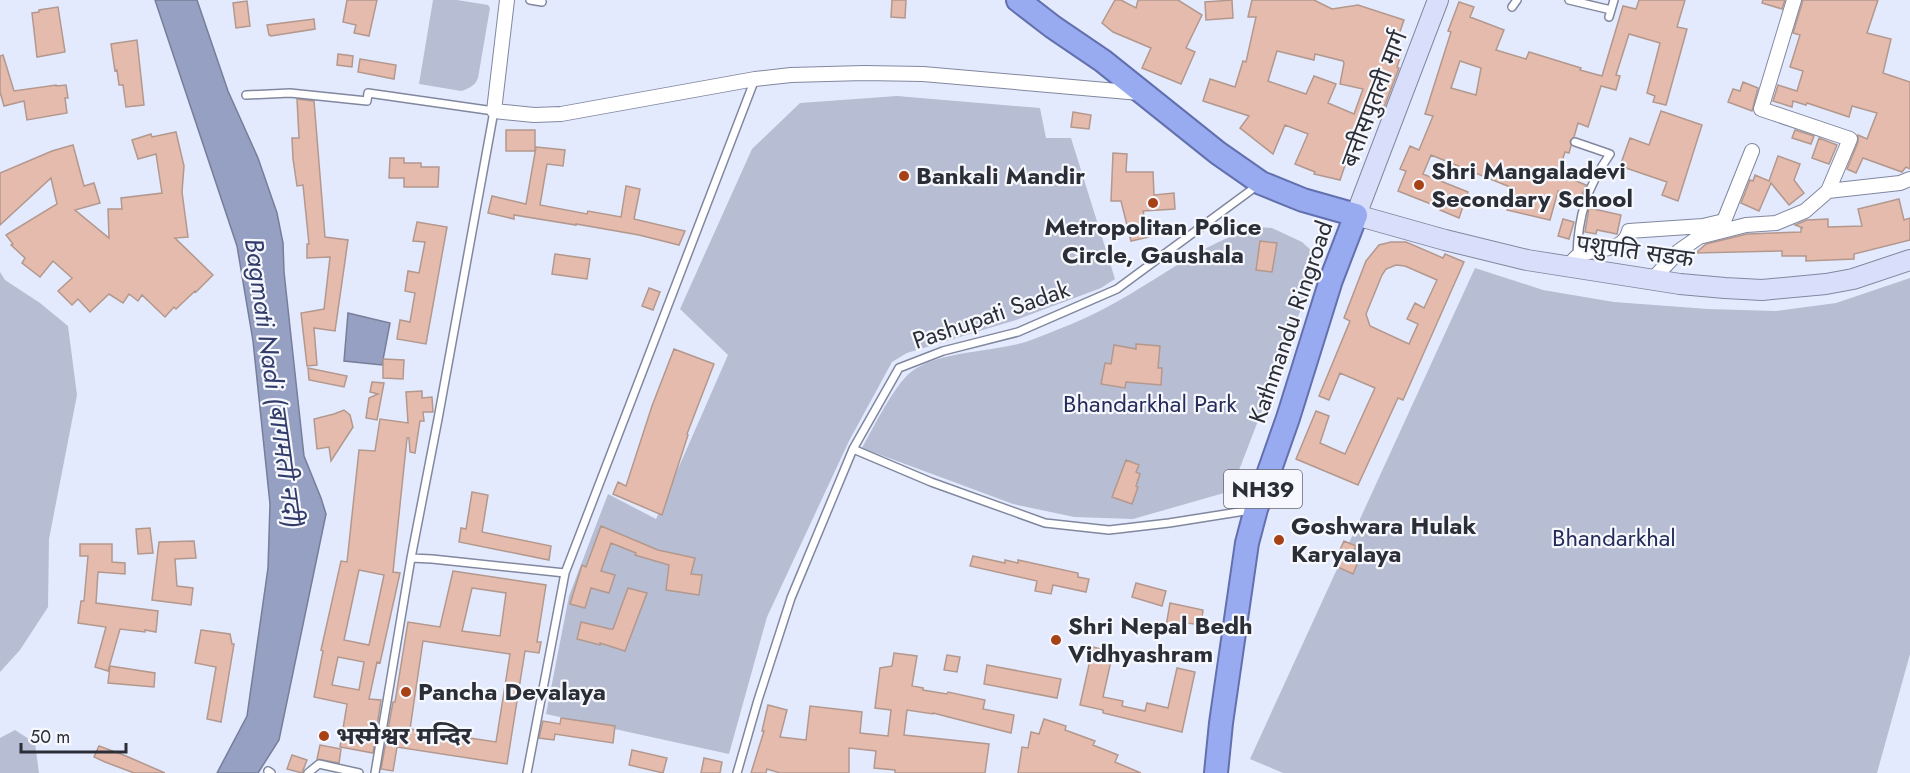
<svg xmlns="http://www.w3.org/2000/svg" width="1910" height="773" viewBox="0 0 1910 773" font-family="Jost,'Noto Sans Devanagari',sans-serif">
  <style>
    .green { fill: #b7bdd3 }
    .water { fill: #96a0c3; stroke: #767e99; stroke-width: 1.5 }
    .building { fill: #e4bbac; stroke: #b3988e; stroke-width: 1.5; fill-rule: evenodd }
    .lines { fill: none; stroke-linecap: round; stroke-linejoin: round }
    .service-casing { stroke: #81879e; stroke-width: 10 }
    .minor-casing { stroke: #81879e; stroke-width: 16 }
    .secondary-casing { stroke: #81879e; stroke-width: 22 }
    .trunk-casing { stroke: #6270ad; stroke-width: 26 }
    .service { stroke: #fff; stroke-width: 7 }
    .minor { stroke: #fff; stroke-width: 14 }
    .secondary { stroke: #d9dffa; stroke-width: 20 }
    .trunk { stroke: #98aaf0; stroke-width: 22 }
    .poi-dot { fill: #a74217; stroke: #f6f8fd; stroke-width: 2 }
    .labels { text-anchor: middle; stroke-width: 4.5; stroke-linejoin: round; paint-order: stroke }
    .shield { fill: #f6f8fd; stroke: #686a72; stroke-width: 1.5 }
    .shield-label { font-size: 22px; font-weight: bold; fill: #2b2d37 }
    .street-label { font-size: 24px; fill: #2b2d37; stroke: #f6f8fd }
    .poi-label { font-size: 24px; font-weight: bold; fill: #2b2d37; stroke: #f6f8fd; text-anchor: start }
    .park-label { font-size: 24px; fill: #242c5a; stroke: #f6f8fd }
    .water-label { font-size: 26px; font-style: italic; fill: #323c6b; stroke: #f6f8fd }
  </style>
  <rect width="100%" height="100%" fill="#e4eafe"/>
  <!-- green -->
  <path class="green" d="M433,0H457L488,5L490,8L478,78C475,86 468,89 461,91L419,84Z
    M897,96L1040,108L1046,138H1071L1115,279L1101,288L1016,320L907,353L892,362L849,441L767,617L729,754L546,714L569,596L608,494L656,519L728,355L680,309L752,149L800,103Z
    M1257,227L1272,228L1302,242L1313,252L1316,261V270L1231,491L1133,519L1074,517L1013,504L862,448C873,428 895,384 911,372C940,349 999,353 1034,339C1059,329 1086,319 1109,306C1158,280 1204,242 1257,227Z
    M1475,268L1543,290L1614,302L1708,309L1776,311L1836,303L1910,278V654L1877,773H1283L1250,759Z
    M0,272L5,280L40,303L68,326L77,395L49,539L48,607L20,650L0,672Z
    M15,730L35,743L39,773H0V738Z"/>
  <!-- water -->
  <path class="water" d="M155,0H197L228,91L258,158L277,213L283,243L284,272L304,456L321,498L326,514L279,740L258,773H217L247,716L268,568L270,504L253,341L237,246Z
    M348,313L390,323L382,365L344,361Z"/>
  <!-- building -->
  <path class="building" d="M347,0H377L369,36L354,33L356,25L343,22Z
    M892,0H906L905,18L891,17Z
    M1115,0H1121L1136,8L1138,0H1178L1202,15L1186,48L1195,52L1181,84L1142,68L1151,48L1113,32L1102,23Z
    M1232,0L1233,18L1206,20L1205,2Z
    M1252,0H1314L1332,9L1358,5L1404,20L1393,52L1401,55L1397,67L1399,68L1382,113L1373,110L1361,139L1355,136L1340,180L1314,174L1315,172L1295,164L1308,134L1285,125L1273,154L1240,128L1249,116L1203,101L1210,79L1235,87L1243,61L1246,62L1256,17H1248ZM1277,51L1314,60L1315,54L1343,61L1344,63L1340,84L1363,89L1354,114L1328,103L1336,84L1314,76L1306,94L1268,81Z
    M1639,0H1685L1677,27L1687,29L1666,105L1653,102L1655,96L1647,93L1660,43L1629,34L1616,75L1620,76L1616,90L1601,86L1588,127L1578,123L1574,137L1570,141L1571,146L1569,153L1565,152L1558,174L1586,185L1580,199L1558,191L1550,220L1507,210L1515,189L1431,155L1423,174L1468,192L1459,218L1440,210L1441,208L1398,191L1406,171L1400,169L1410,146L1419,150L1433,116L1425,114L1451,32L1448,31L1459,2L1474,7L1470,17L1504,30L1496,50L1526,59L1529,52L1581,68L1580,70L1602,76L1623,6L1636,9ZM1460,61L1481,68L1476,95L1451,88Z
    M1763,0H1785L1782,9L1762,3Z
    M1803,0H1878L1867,33L1891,39L1883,73L1910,82V169L1906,167L1902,172L1863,158L1856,173L1847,169L1858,142V135L1867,139L1877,113L1852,106L1849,117L1807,103L1806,105L1793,101L1792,107L1773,101L1778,85L1797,91L1803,71L1790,67L1800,35L1793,33Z
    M247,1L250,26L236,28L233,3Z
    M58,7L65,52L37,57L32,13L39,12V10Z
    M314,19L315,29L271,36L269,35L267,25Z
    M137,40L144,105L126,107L123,85H119L117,70L115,71L111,44Z
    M338,54L353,56L352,67L337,65Z
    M3,55L14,91L56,85V86L66,85L68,98H65L67,113L27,120L24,101L4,106L0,92V56Z
    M360,59L396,65L394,79L358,72Z
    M1743,82L1758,88L1752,111L1728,102L1733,89L1740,91Z
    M297,99L314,101L325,237L348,240L335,331L314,328L317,365L307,366L301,313L324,309L330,257L307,258V244H309L303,185L297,186L293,159L292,138H299Z
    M1661,111L1702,125L1678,201L1662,195L1667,182L1620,166L1630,138L1649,145Z
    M1073,112L1091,115L1089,129L1071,127Z
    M506,130H535V151H506Z
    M1795,130L1814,136L1811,144L1792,138Z
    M176,132L184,166L182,192L188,237L175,238L213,275L196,292L195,291L176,309L174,307L165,317L142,295L138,301L129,294L123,303L109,294L90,312L78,299L72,305L58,291L72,278L53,261L40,277L22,263L25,258L11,245L13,244L6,235L57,204L51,178L0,225V173L52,151L73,145L84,186L94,183L100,203L75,210L109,238L108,209H122L121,198L162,193L156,154L138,159L132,140L151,134L152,137Z
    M1819,138L1837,145L1829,164L1812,158Z
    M536,147L565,150L563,166L547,164L540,205L587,214L588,211L621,217L626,186L640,189L634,219L685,231L679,245L639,235L576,224V225L514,215V219L488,213L492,196L526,204Z
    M1113,153L1127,154L1126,172H1153L1154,195L1174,193L1175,209L1143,211L1149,237L1131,241L1121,201H1111Z
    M1778,156L1800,164L1794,180L1804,193L1789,205L1771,183L1759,211L1741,203L1750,180L1753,181L1755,175L1769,181Z
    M390,158H404V163H421V167H439L438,187H404V178H389Z
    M1899,199L1904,220L1910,218V240L1854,254V259L1806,261V256H1782V251L1696,253L1706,244L1747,234L1801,232V228H1803L1795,225L1807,220L1828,219V227L1862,226L1858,209Z
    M1589,208L1621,215L1617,234L1597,230L1596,234L1585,232Z
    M1563,219L1574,222L1569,239L1558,236Z
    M417,222L447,227L426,344L397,339L400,320L410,322L415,293L405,291L408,271L419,273L425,242L413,241Z
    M1260,241L1277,243L1272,272L1256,270Z
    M1391,242H1406L1443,258L1445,254L1464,262L1403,400L1398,398L1358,485L1296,459L1316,411L1329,416L1320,443L1345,454L1375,388L1340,373L1329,400L1319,396L1350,321L1344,318L1366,261L1379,245ZM1396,265L1405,266L1437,280L1424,308L1415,303L1407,319L1418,324L1409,344L1370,326L1366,314L1382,275L1386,269Z
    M555,254L590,259L587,279L552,274Z
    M649,288L660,292L653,310L642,306Z
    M1136,344L1160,346L1158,368H1162L1161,385L1126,382L1125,388L1101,384L1105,363L1111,364L1114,345L1136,349Z
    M674,349L714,364L687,434L688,435L662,515L613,494L618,482L626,486L652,406Z
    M383,359L404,360L403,379L383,378Z
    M308,368L347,376L344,387L309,380Z
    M372,382L384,383L377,420L366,418L369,398L378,394L370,392Z
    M422,391V398L432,397L433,412H423L424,421H420L415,453L410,452L409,438H407L393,572L400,573L380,663L377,662L369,699L381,700L373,753L340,747L347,704L314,697L323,651L321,650L341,561L347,562L359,450L375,451L380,419L408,423L406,392ZM359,570L384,575L369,645L344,640ZM338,657L364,662L359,690L332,685Z
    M344,410L350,415L353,427L331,461L329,447L317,449L314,419L334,414Z
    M1126,460L1139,465L1136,472L1140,474L1136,486L1138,487L1132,504L1112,497Z
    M472,492L488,495L482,532L551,546L549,560L459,542L461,528L466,529Z
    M601,526L658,550L695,558L691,574L702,575L699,595L666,590L669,565L635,555L636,553L611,543L601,571L615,575L609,593L591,588L585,608L570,604L582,565L586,567Z
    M150,528L153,553L138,554L136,529Z
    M194,541L196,558L175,559L177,586L193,588L191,605L152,600L159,542Z
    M1344,541L1356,546L1350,559L1358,562L1353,574L1333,565Z
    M80,544H112V562L125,563V574L98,572L96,603L158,611L156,632L145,630V632L120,629L108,671L95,667L106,627L78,623L81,601H84L88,556H80Z
    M973,556L1005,563V560L1018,563V560L1078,573V577L1089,579L1086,592L1053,585L1051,594L1035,591L1037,581L970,566Z
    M453,571L546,585L537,642H541L539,653L525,651L507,764L397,747L393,771L381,769L393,702H395L408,622L440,627ZM472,588L506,593L500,636L462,631ZM423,641L510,654L496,742L410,729Z
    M1136,583L1166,591L1162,606L1132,597Z
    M628,588L647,593L625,651L600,643V645L577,639L581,622L610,629H613Z
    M1170,603L1203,610L1201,625L1187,623L1179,628L1166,626Z
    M201,630L230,634L232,644H234L221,722L207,719L216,667L195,663Z
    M1093,647L1113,652L1103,697L1123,701L1122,706L1145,711L1147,703L1168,708L1177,668L1195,672L1182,732L1103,713V710L1080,705Z
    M894,653L917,656L912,686L923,688V690L947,694L948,692L985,700L983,709L1014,715L1011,733L933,713V714L907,710L904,735L989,744L985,773H895V770L874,768L876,751L849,748V773H780L767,769L766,773H751L764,731H762L768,705L787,710L780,737L806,740L810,706L862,712L860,733L888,736L891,710L875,708L880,668L892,666Z
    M947,655L960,657L957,672L944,670Z
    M987,665L1061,679L1057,698L984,684Z
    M110,666L155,673L154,687L108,683Z
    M561,718L615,726L613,743L555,734L554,740L539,738L543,721L560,724Z
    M1044,719L1066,726L1065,730L1095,741L1093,745L1118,755L1115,762L1141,773H1018L1022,747L1028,748L1031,732L1039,734Z
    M320,745L341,749L339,763L317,759Z
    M99,746L126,756L165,773H134L105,762L94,757Z
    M632,750L667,758L663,773L629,765Z
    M292,755L307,760L302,773L287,769Z
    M704,758L722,762L720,773H701Z"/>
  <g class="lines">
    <!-- service casing -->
    <g class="service-casing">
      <path id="service" d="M530,0L542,2
        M1569,0L1611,10
        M1512,7L1517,0
        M1609,17L1614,0
        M246,95L290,93L367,101L368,93L494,111L438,419L411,558L375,773
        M1575,142L1610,154C1587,187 1578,216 1577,256
        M853,449L931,482L1045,523L1109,530L1169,523L1251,510
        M411,558L432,559L565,573
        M268,771L271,773
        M308,773L319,764L359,773
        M527,773L565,573L755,79
        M737,773L758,700L791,598L853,449L899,368L943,351L1018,332L1117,289L1258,185"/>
    </g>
    <!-- minor casing -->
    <g class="minor-casing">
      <path id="minor" d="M507,0L494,111L534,115L561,114L755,79L791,75L864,73L923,74L1140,93
        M1828,191L1900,183L1910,179
        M1568,267C1571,264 1574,258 1578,256C1594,246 1624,254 1629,231L1703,226L1724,221L1752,151
        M1652,280L1679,251L1699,237L1746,225L1776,223L1805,211L1828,191L1850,139L1761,109L1794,0"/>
    </g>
    <!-- secondary casing -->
    <g class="secondary-casing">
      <path id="secondary" d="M1438,0L1356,215L1445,240L1527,260L1680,284L1725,288L1762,290L1826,284L1853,279L1910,260"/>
    </g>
    <!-- trunk casing -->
    <g class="trunk-casing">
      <path id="trunk" d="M1018,0L1053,27L1103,61L1218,153L1261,183L1303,200L1356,215L1331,280L1288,418L1256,509L1247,543L1221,723L1216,773"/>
    </g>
    <!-- service -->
    <use href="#service" class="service"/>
    <!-- minor -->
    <use href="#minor" class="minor"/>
    <!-- secondary -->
    <use href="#secondary" class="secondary"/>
    <!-- trunk -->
    <use href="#trunk" class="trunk"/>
  </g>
  <!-- markers -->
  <g class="poi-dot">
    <circle cx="904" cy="176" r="6"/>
    <circle cx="1419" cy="185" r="6"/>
    <circle cx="1153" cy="203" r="6"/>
    <circle cx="1279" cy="540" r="6"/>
    <circle cx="1056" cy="640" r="6"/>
    <circle cx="406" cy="692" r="6"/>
    <circle cx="324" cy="736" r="6"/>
  </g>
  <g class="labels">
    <!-- shield labels -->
    <rect class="shield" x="1224" y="470" width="78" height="38" rx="4.5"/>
    <g class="shield-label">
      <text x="1263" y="497">NH39</text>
    </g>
    <!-- street labels -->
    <g class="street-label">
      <text transform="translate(1374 99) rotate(-69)" y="8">बत्तीसपुतली मार्ग</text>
      <text transform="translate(1635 251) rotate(8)" y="8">पशुपति सडक</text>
      <text transform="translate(991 315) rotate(-19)" y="8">Pashupati Sadak</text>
      <text transform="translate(1291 322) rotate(-71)" y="8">Kathmandu Ringroad</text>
    </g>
    <!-- poi labels -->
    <g class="poi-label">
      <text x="1431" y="179">Shri Mangaladevi<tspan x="1431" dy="28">Secondary School</tspan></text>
      <text x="916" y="184">Bankali Mandir</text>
      <text x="1153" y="235" text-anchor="middle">Metropolitan Police<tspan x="1153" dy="28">Circle, Gaushala</tspan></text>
      <text x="1291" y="534">Goshwara Hulak<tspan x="1291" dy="28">Karyalaya</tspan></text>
      <text x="1068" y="634">Shri Nepal Bedh<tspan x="1068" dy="28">Vidhyashram</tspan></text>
      <text x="418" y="700">Pancha Devalaya</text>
      <text x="336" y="744">भस्मेश्वर मन्दिर</text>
    </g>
    <!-- park labels -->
    <g class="park-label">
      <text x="1150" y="412">Bhandarkhal Park</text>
      <text x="1614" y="546">Bhandarkhal</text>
    </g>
    <!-- water labels -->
    <g class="water-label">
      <text transform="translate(274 383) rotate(82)" y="9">Bagmati Nadi (बागमती नदी)</text>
    </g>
  </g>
  <!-- scale -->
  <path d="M21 743v9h105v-9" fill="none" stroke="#2b2d37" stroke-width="3"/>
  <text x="30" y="743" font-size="18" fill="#2b2d37" stroke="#f6f8fd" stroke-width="4.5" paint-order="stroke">50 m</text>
</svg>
